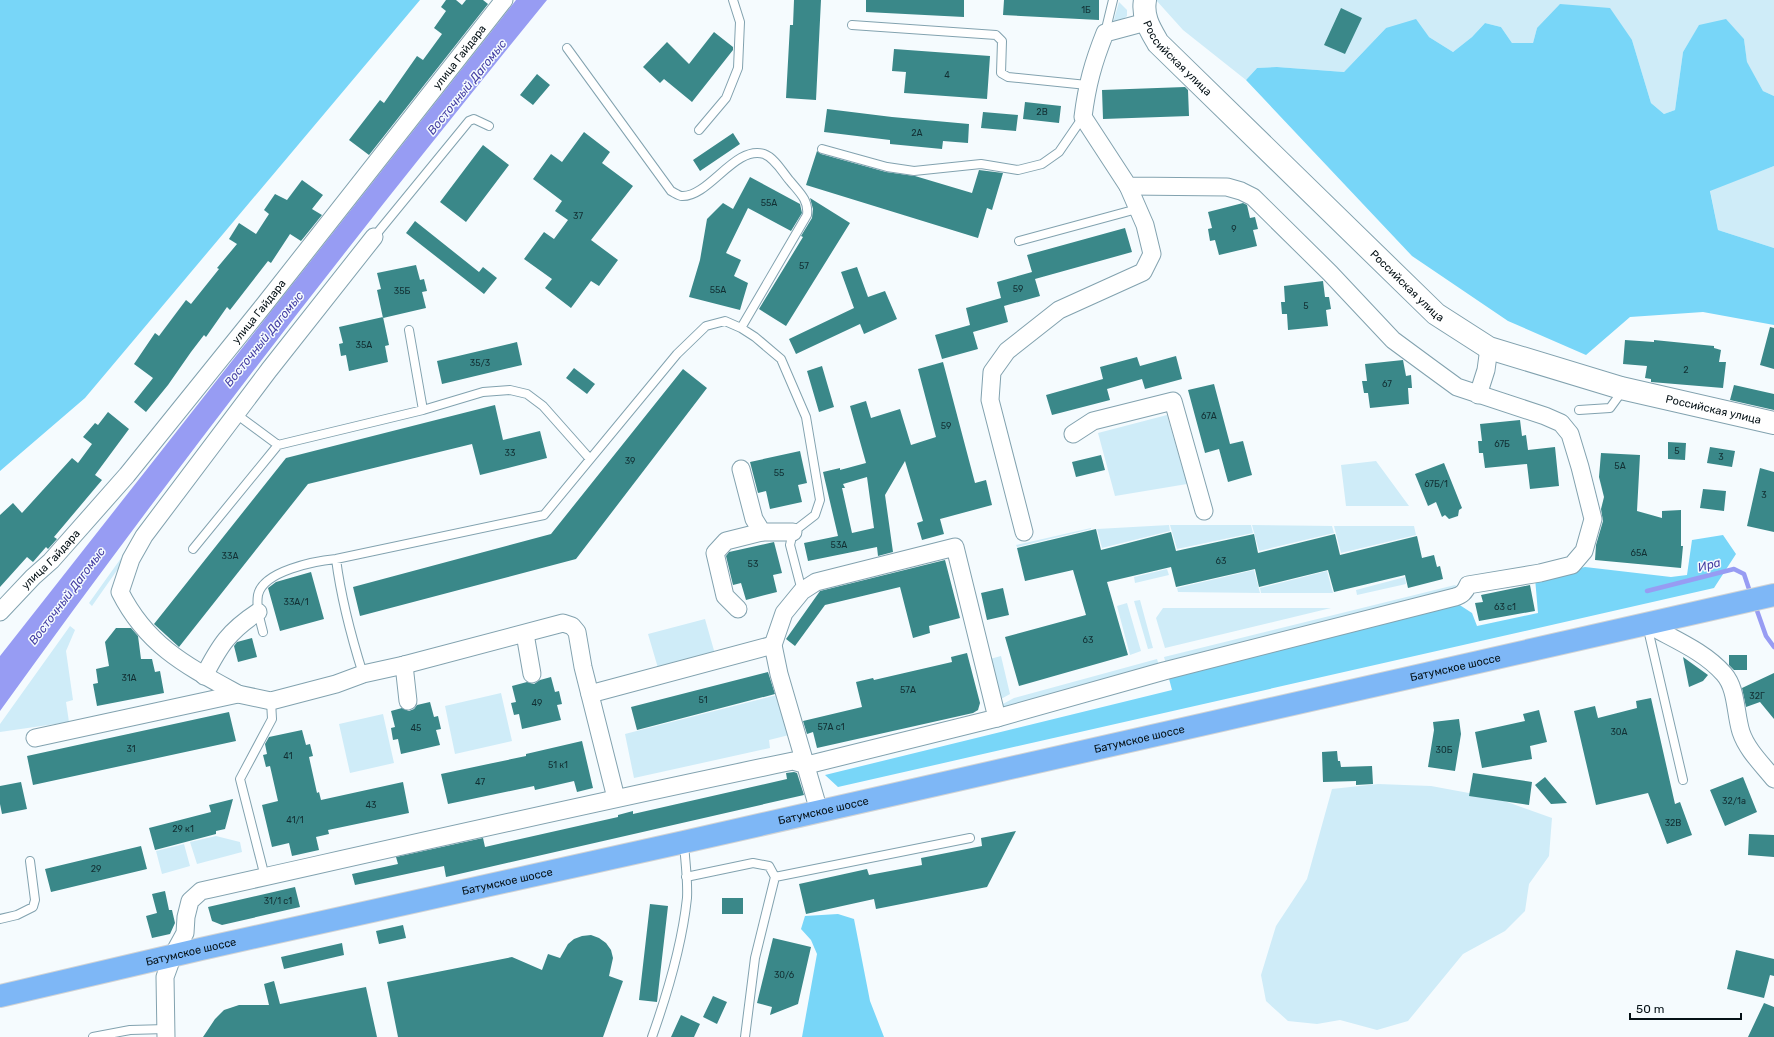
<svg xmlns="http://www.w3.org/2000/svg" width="1774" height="1037" viewBox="0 0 1774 1037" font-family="Rubik,sans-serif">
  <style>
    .green { fill: #cfecf8 }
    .forest { fill: #78d6f8 }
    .water { fill: #979cf3 }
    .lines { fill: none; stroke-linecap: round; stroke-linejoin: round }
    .stream { stroke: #979cf3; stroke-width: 4.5 }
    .building { fill: #3a8889; fill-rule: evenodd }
    .lane-casing { stroke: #82a2af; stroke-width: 10 }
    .street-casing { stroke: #82a2af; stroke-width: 19 }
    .secondary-casing { stroke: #82a2af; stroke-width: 24 }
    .highway-casing { stroke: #d2d4d5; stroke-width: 24 }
    .lane { stroke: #fff; stroke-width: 8 }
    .street { stroke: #fff; stroke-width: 17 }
    .secondary { stroke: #fff; stroke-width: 22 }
    .highway { stroke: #7eb7f6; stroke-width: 22 }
    .labels { text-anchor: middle; stroke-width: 3; stroke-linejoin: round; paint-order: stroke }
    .number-label { font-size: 9px; fill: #122f33 }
    .street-label { font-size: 11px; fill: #051116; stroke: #f5fbfe }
    .water-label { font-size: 12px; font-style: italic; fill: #453fa4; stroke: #f5fbfe }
  </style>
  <rect width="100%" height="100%" fill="#f5fbfe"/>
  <!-- green -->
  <path class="green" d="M1156,0H1774V96L1763,91L1747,63L1744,39L1726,20L1699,26L1683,52L1675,110L1664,114L1651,103L1632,40L1537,28L1533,43H1512L1501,27L1485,23L1472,37L1453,52L1429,37L1386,28L1344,72L1277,67L1257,68L1246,80L1183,30Z
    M1119,2L1127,10V16L1120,21L1113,23Z
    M1774,166V248L1718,230L1710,190Z
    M1167,415L1187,484L1115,496L1098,433Z
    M1376,461L1409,506H1346L1341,465Z
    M1169,525L1170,531L1102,548L1097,529Z
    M1170,525H1251L1253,533L1177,549Z
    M1252,525L1332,526L1334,533L1259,551Z
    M1334,526H1414L1416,535L1341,553Z
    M1091,528V529L1017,547L1016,545Z
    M124,554L127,556L92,606L89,603Z
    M1167,569L1169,575L1135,583L1134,577Z
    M1254,570L1260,593L1178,592L1177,588Z
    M1327,571L1333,593H1261L1260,588Z
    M1405,577L1406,584L1357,595L1356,590Z
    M1455,585L1460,589L1166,664L1164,657Z
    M1140,600L1153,648L1148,649L1134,601Z
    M1127,603L1141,651L1130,655L1117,606Z
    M1163,608H1331L1165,648L1156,618Z
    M705,619L715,654L658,668L648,634Z
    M70,626L75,630L66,651L73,700L66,702L69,722L0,732V724Z
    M1001,656L1010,694L1001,699L990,659Z
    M1157,659L1159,666L1002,709L1001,705L1014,698Z
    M501,693L512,741L455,754L445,706Z
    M777,695L789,735L769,740L770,748L634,778L625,734Z
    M383,714L394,763L350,773L339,724Z
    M1378,784L1431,786L1496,798L1552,818L1549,856L1529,884L1525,911L1505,931L1463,954L1408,1021L1377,1030L1340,1020L1317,1024L1288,1021L1266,1001L1261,975L1276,926L1307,879L1332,789Z
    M216,836L240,842L242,852L197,864L190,842Z
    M184,844L190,866L162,874L156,851Z"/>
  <!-- forest -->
  <path class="forest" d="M0,0H420L85,398L0,471Z
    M1560,4L1610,8L1632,40L1651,103L1664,114L1675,110L1683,52L1699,25L1726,19L1744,39L1747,62L1763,91L1774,96V166L1710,191L1718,230L1774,248V325L1703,312L1630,317L1586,355L1508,321L1412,256L1246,80L1257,68L1277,67L1344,72L1386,28L1416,19L1429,37L1453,52L1472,37L1485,23L1501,27L1512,43H1533L1537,28Z
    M1723,535L1736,554L1714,588L838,787L825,775L1172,690L1168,675L1455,602L1472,613L1477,626L1538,613L1535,578L1585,567L1671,577L1687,575L1692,540Z
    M838,914L854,919L870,1001L884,1037H802L817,954L811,940L801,929L805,916Z"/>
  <!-- water -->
  <path class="water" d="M516,0H547C358,232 175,468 0,711V656Z"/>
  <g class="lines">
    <!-- stream -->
    <path class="stream" d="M1647,591L1734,569L1744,574L1751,595
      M1755,605L1766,636L1774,647"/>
  </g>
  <!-- building -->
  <path class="building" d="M446,0H456L462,5L466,0H483L488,4L369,155L349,140L380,100L384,103L417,56L423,60L442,34L434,28L446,11L441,7Z
    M794,0H821L816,100L786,98L790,25H793Z
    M866,0H964V17L866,12Z
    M1004,0H1099V20L1003,15Z
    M1341,8L1362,18L1345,54L1324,45Z
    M714,32L733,47V50L692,102L664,79L660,83L643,67L667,42L689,64Z
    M894,49L990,56L987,99L904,93L906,72L892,71Z
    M537,74L550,85L533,105L520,95Z
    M1185,87L1188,90L1189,116L1103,119L1102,90Z
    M1025,102L1061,106L1059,123L1023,119Z
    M827,109L892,117L969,124L968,143L943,141L942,149L890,144V140L824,132Z
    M983,112L1018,115L1016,131L981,128Z
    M584,132L610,152L602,163L633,186L591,240L618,260L599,286L591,281L571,308L545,288L552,279L524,259L544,232L554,239L568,220L555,211L562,201L533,179L551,154L562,162Z
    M733,133L740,144L700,171L693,160Z
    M483,145L509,165L466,222L440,202Z
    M817,151L821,154L886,172L915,176L972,193L979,170L1003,173L992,210L987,208L978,238L806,185Z
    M750,177L800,204L802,213L791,231L748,208L726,253L741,260L734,276L748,283L740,310L689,297L700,260L707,219L723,203L733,209Z
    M302,180L323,195L312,209L322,215L301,241L290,234L271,263L268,261L230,310L227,307L206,337L204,335L191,352L168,385L146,412L134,402L153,378L134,364L155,333L159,336L186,300L191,304L219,269L217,268L237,244L229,239L239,223L256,234L269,214L264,210L275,194L287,200Z
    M810,198L850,223L786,326L759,309L803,237L801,236L812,218L813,209Z
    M1243,203L1247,205L1250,218L1255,217L1258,229L1253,230L1257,246L1219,255L1215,240L1210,241L1208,229L1212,228L1208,212Z
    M415,221L479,272L483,267L497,278L484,294L406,233Z
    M1125,228L1132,252L1035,279L1040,296L1004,306L1008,322L973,332L978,349L942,359L935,335L970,325L966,308L1001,298L997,282L1032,272L1027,255Z
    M416,265L420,280L424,279L427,291L422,292L426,308L383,318L377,290L381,289L377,273Z
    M857,267L868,297L885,291L897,319L864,334L860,324L796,354L789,339L854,308L841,272Z
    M1323,281L1325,297H1329L1331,309L1326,310L1328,326L1288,330L1287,314H1282L1281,302H1285L1284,286Z
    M383,317L389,345L385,346L388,362L349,371L346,355L341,356L339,344L343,343L339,327Z
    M1770,327L1774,328V369L1760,365Z
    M1625,340L1654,342V340L1714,346V348L1721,350L1719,362H1726L1723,388L1651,382V379L1645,378L1647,366L1623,364Z
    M517,342L522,365L442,384L437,361Z
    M1176,356L1182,379L1145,389L1142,379L1107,389L1110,400L1052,415L1046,395L1103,379L1100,367L1137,357L1140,366Z
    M1403,360L1406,376L1411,375L1412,388H1408L1409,404L1370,408L1368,393H1364L1362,381H1367L1365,364Z
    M943,362L975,483L986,480L992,505L940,519L944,534L922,540L917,523L923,521L905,461L885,495L893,552L878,556L877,547L808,561L804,543L838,536L823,472L840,468V470L866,463L850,406L866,401L871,418L900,409L911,445L936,437L918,369ZM867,477L874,528L852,533L842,488H845L843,484Z
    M822,366L834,407L819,412L807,371Z
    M574,368L595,384L587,394L566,378Z
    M683,369L707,388L576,559L360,616L353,587L551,534Z
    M1214,384L1230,444L1243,441L1252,475L1228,482L1219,449L1205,453L1188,390Z
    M1734,385L1774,394V410L1730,400Z
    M495,405L503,440L540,431L547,458L480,475L472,444L308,484L179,647L154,624L286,458Z
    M108,412L129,429L95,475L102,480L54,537L57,539L48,549L46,547L33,562L27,557L0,587V515L13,503L22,513L72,458L78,463L92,444L83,437L95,423L98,425Z
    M1520,420L1522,436L1526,435L1528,450L1555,447L1559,486L1530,489L1527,464L1485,468L1483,453H1479L1478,441H1482L1480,424Z
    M1668,442L1686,443L1685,460L1668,459Z
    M1710,447L1735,451L1732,467L1707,463Z
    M800,451L807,483L798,485L802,502L770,509L766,491L758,493L750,462Z
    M1601,453L1640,455L1637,511L1662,518V511L1681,510V546H1683L1681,568L1595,560L1596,545L1603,521L1601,509L1604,497L1599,477Z
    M1101,455L1105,470L1076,477L1072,462Z
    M1444,463L1462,508L1459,510L1458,516L1449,519L1445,515L1442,517L1436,502L1428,506L1415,474Z
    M1760,468L1774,472V532L1747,526Z
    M1703,489L1726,491L1724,511L1700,508Z
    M1096,529L1101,550L1171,532L1176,551L1254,534L1258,553L1335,534L1340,555L1417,536L1422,558L1434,555L1437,567L1440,566L1443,579L1408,588L1405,575L1334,592L1328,570L1259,587L1255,569L1176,587L1171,567L1107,582L1128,655L1019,686L1005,637L1086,615L1073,570L1025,581L1017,548Z
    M774,542L782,573L773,575L777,592L746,600L741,583L733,585L726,556L729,552Z
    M945,560L960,618L929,626L930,633L913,638L900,587L825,605L795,646L786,639L820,591Z
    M311,572L324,619L280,631L268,588L276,582Z
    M1530,585L1535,611L1479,621L1475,603L1483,602L1481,595Z
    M1003,588L1009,615L987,620L981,593Z
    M116,628H131L138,636L141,659H152L155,672L160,671L164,693L97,706L93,684L98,683L96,669L109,666L105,642Z
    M252,638L257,657L238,662L234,646L237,642Z
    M967,653L980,703L978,710L973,713L817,748L813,732L807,734L803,721L862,707L856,682L873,678L874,680L952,662L951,657Z
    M1729,655H1747V670H1734L1729,665Z
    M1683,657L1708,675L1703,681L1689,687Z
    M768,672L775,694L637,730L631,707Z
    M1774,673V719L1760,702L1746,707L1742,688Z
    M551,677L555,692L559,691L562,704L557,705L561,720L522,729L519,714L514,715L511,703L516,702L512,686L527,682L534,684L540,680Z
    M1651,698L1675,804L1680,802L1692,835L1667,844L1648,793L1596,805L1574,711L1595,706L1598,718L1637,708L1636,701Z
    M430,702L434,717L438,716L441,729L436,730L440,745L401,754L398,739L393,740L391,728L395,727L391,711L402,708L409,711L414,709L417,705Z
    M1539,710L1547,742L1530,746L1532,759L1482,768L1475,732L1525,721L1523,714Z
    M229,712L236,741L33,785L27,756Z
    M1459,719L1461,734L1455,771L1428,767L1434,730L1433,722Z
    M302,730L306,745L310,744L313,756L309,757L317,793L319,792L321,800L403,782L409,813L328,830L329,834L316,837L319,850L292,856L289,843L272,847L262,805L278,801L270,766L266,767L263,755L267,754L265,744L269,737Z
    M582,741L593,788L577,792L574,781L535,790L534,786L448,804L441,774L526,756V754Z
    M1337,751L1338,761H1340L1341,767L1372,766L1373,784L1356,785V781L1323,782L1322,752Z
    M794,772L797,773L804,795L446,877L444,866L355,885L352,874L398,864L396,857L483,838L485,847L618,817V815L633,811V814L787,779L786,773Z
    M1473,773L1532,782L1529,805L1469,796Z
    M1545,777L1567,803L1551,804L1535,785Z
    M1743,777L1757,812L1725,826L1710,790Z
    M21,782L27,809L2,814L0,804V786Z
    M233,799L225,829L216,831V834L155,850L149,828L211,812L209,805Z
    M1016,831L987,887L876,909L874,899L806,914L799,884L867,869L869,875L922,865L921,858L982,846L981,838Z
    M1749,834L1774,835V857L1748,855Z
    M141,846L147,869L51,892L45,869Z
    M295,887L300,907L222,925L212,921L208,907Z
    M165,891L169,910H172L175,923L170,934L152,938L146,916L157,913L152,894Z
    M722,898H743V914H722Z
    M650,904L668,906L657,1002L639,1000Z
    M403,925L406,938L379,944L376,931Z
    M591,935L599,938L606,943L611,950L613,958L609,976L623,981L603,1037H398L387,982L512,957L542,970L548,954L560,958L568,944L574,939L582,936Z
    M773,938L811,947L798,1004L770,1015L772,1007L757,1003Z
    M342,943L344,955L284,969L281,957Z
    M1736,950L1774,959V976L1770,975L1764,998L1727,989Z
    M274,981L280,1004L366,987L377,1037H203L215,1019L224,1010L239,1005H269L264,984Z
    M713,996L727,1002L717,1024L703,1017Z
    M1764,1003L1774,1007V1037H1748Z
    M681,1015L700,1024L694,1037H671Z"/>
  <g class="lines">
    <!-- lane casing -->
    <g class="lane-casing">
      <path id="lane" d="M852,25L996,35L1002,41L1001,73L1008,77L1087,85
        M1105,33L1113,0
        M567,48L671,191C675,193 679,196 682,196C709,197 735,145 764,154C775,158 783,173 790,181C799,192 809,200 807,215L741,328
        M699,130L726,98L738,68L740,22L733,0
        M822,149L887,167L914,171L981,164L1018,170L1042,164L1059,152L1083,117
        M374,237L469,121L474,119L489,126
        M1019,241L1137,209
        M409,330L423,410
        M1579,410L1610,408L1618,397L1620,389
        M236,414L278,445
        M193,549L278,445L423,410L483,392L510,390L527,394L543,406L590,459
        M336,559C341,598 351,636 363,674
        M1647,625L1683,780
        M263,632C260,620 256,608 258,595C263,571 315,561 336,559L544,515L677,354L706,326L725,321L741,328L755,337L781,359L806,417L820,500L815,515L793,532L790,545L802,591
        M265,877L240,779L272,719L271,701
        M686,877L753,863L769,866L775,877L755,958L745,1037
        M775,877L970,838
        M0,919L17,915L33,907L35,900L30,861
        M93,1037L130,1030L166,1029
        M652,1037C668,992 682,945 687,898C688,880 685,860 684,843"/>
    </g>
    <!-- street casing -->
    <g class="street-casing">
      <g id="street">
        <path d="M1478,395L1486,370L1489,348"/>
        <path d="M1073,434L1093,421L1173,401L1204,511"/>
        <path d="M741,469L754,519L762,532H793"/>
        <path d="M1024,532L990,400L992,372L1007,351L1059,310L1143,272L1152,254L1145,225L1128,186"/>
        <path d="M738,609L725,596L715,553L726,541L762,532"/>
        <path id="s1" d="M0,612L33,577L51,561L127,475L264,305L504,0"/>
        <path d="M1647,624C1673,639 1704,651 1724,674C1737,689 1735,713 1741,732C1747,750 1762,764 1774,779"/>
        <path d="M525,634L532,674"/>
        <path d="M404,665L408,701"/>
        <path d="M204,676C220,645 229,631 258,612"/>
        <path d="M238,694C187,666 147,646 120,592L131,559L144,536L269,370L374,237"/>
        <path d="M590,694L773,645"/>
        <path d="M997,718L1164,671L1455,597C1462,595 1465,592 1468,585L1540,573L1572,565L1584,551L1593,519L1580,467L1570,434L1561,423L1545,416L1457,387L1431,368L1393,340L1330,273L1253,197L1241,191L1227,187L1128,186L1083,117C1087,85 1093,63 1105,33L1146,22"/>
        <path d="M35,738L238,694L271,701L336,684L363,674L404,665L563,623L572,626L577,632L583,667L616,798"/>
        <path d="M166,1037L165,977L173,955L185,933L186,917L190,901L201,891C398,847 595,802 793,761L807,765L997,718L955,547L816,582L802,591L784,613L773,645L779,674L819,811"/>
      </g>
    </g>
    <!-- secondary casing -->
    <g class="secondary-casing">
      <g id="secondary">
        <path id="s2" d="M1145,0C1142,17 1150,29 1158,43L1436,314L1489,348L1621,388L1774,423"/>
      </g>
    </g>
    <!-- highway casing -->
    <g class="highway-casing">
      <g id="highway">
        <path id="s3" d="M0,996L201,949L684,842L1774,595"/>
      </g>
    </g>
    <!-- lane -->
    <use href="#lane" class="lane"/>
    <!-- street -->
    <use href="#street" class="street"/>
    <!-- secondary -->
    <use href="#secondary" class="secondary"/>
    <!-- highway -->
    <use href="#highway" class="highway"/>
  </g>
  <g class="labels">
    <!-- number labels -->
    <g class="number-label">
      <text x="1086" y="13">1Б</text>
      <text x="947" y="78">4</text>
      <text x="1042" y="115">2В</text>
      <text x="917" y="136">2А</text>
      <text x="769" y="206">55А</text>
      <text x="578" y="219">37</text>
      <text x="1234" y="232">9</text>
      <text x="804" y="269">57</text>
      <text x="1018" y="292">59</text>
      <text x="718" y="293">55А</text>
      <text x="402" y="294">35Б</text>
      <text x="1306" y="309">5</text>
      <text x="364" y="348">35А</text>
      <text x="480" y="366">35/3</text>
      <text x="1686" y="373">2</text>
      <text x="1387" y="387">67</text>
      <text x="1209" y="419">67А</text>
      <text x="946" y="429">59</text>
      <text x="1502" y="447">67Б</text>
      <text x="1677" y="454">5</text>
      <text x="510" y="456">33</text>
      <text x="1721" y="460">3</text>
      <text x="630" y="464">39</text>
      <text x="1620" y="469">5А</text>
      <text x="779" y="476">55</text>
      <text x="1436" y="487">67Б/1</text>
      <text x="1764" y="498">3</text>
      <text x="839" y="548">53А</text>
      <text x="1639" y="556">65А</text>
      <text x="230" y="559">33А</text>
      <text x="1221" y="564">63</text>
      <text x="753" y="567">53</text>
      <text x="296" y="605">33А/1</text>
      <text x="1505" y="610">63 с1</text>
      <text x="1088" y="643">63</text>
      <text x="129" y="681">31А</text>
      <text x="908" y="693">57А</text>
      <text x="1757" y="699">32Г</text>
      <text x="703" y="703">51</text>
      <text x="537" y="706">49</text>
      <text x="831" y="730">57А с1</text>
      <text x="416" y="731">45</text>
      <text x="1619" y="735">30А</text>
      <text x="131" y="752">31</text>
      <text x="1444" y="753">30Б</text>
      <text x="288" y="759">41</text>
      <text x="558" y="768">51 к1</text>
      <text x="480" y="785">47</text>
      <text x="1734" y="804">32/1а</text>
      <text x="371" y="808">43</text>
      <text x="295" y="823">41/1</text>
      <text x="1673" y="826">32В</text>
      <text x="183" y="832">29 к1</text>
      <text x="96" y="872">29</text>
      <text x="278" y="904">31/1 с1</text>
      <text x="784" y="978">30/6</text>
    </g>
    <!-- street labels -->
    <g class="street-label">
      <text dy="4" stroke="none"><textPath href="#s1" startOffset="721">улица Гайдара</textPath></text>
      <text dy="4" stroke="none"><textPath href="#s2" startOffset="70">Российская улица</textPath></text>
      <text dy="4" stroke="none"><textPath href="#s2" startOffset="394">Российская улица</textPath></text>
      <text dy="4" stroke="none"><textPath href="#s1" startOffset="397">улица Гайдара</textPath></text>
      <text dy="4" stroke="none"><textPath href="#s2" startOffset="730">Российская улица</textPath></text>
      <text dy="4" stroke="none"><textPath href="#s1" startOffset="73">улица Гайдара</textPath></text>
      <text dy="4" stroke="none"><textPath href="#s3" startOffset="1492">Батумское шоссе</textPath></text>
      <text dy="4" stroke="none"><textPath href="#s3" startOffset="1168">Батумское шоссе</textPath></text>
      <text dy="4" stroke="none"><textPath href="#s3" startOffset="844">Батумское шоссе</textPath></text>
      <text dy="4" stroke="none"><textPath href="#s3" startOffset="520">Батумское шоссе</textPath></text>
      <text dy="4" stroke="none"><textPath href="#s3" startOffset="196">Батумское шоссе</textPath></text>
    </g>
    <!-- water labels -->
    <g class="water-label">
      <text transform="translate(467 87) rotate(-51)" y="4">Восточный Дагомыс</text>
      <text transform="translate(264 339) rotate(-51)" y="4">Восточный Дагомыс</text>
      <text transform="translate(1709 565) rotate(-15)" y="4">Ира</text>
      <text transform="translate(67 596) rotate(-53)" y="4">Восточный Дагомыс</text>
    </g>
  </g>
  <!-- scale -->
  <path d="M1630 1013v6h111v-6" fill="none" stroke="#051116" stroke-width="2"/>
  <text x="1636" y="1013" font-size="12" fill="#051116" stroke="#f5fbfe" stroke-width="3" paint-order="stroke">50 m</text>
</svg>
